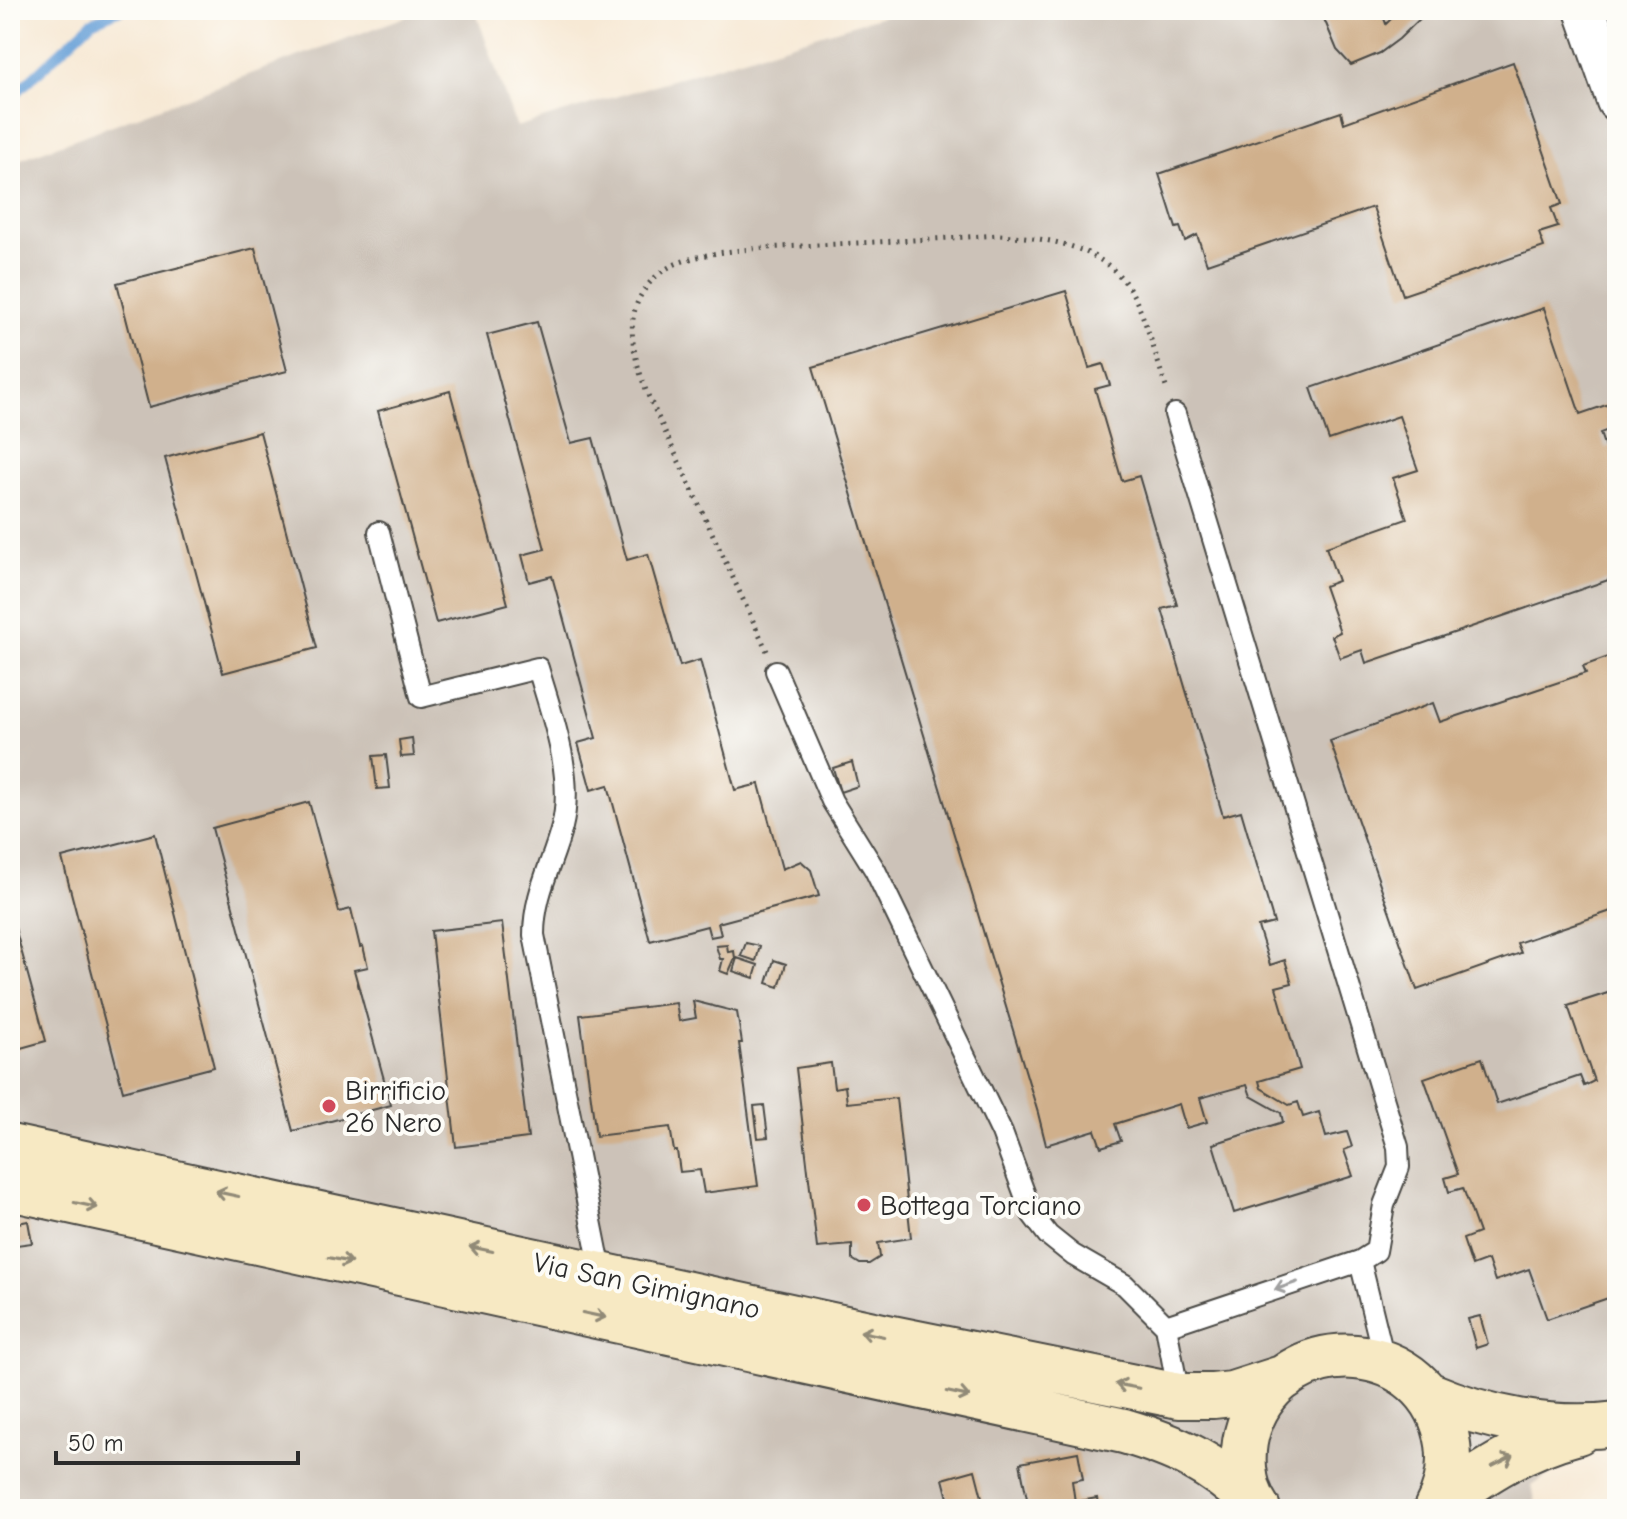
<svg xmlns="http://www.w3.org/2000/svg" width="1627" height="1519" viewBox="0 0 1627 1519" font-family="'Comic Neue',sans-serif">
  <style>
    .industrial { fill: #ccc2b8 }
    .lines { fill: none; stroke-linecap: round; stroke-linejoin: round }
    .stream { stroke: #6aa2d8; stroke-width: 10 }
    .building { fill: #d0b08c }
    .lane-casing { stroke: #4a4844; stroke-width: 24 }
    .street-casing { stroke: #4a4844; stroke-width: 44 }
    .secondary-casing { stroke: #4a4844; stroke-width: 48 }
    .path { stroke: #4a4844; stroke-width: 5; stroke-dasharray: 2 6; stroke-linecap: butt }
    .lane { stroke: #fff; stroke-width: 20 }
    .street { stroke: #fff; stroke-width: 40 }
    .secondary { stroke: #f7e9c3; stroke-width: 44 }
    .oneway { stroke: #918a77 }
    .oneway2 { stroke: #a0a0a0 }
    .poi-dot { fill: #d1495b; stroke: #fdfcf7; stroke-width: 3 }
    .labels { text-anchor: middle; stroke-width: 8; stroke-linejoin: round; paint-order: stroke }
    .poi-label { font-size: 28px; fill: #2b2b2b; stroke: #fdfcf7; text-anchor: start }
    .street-label { font-size: 28px; fill: #2b2b2b; stroke: #fdfcf7 }
  </style>
  <rect width="100%" height="100%" fill="#fdfcf7"/>
  <filter id="ink" filterUnits="userSpaceOnUse"><feTurbulence type="fractalNoise" baseFrequency=".0125" numOctaves="2"/><feDisplacementMap in="SourceGraphic" scale="16" xChannelSelector="R" yChannelSelector="G"/><feConvolveMatrix kernelMatrix="1 2 1 2 8 2 1 2 1" color-interpolation-filters="sRGB"/></filter>
  <filter id="wash" filterUnits="userSpaceOnUse"><feTurbulence type="fractalNoise" baseFrequency=".006" numOctaves="4" result="noise"/><feDisplacementMap in="SourceGraphic" scale="32" xChannelSelector="R" yChannelSelector="G"/><feGaussianBlur stdDeviation="1.8" result="paint"/><feColorMatrix in="noise" values="0 0 0 0 0 0 0 0 0 0 0 0 0 0 0 0 0 1.4 0 .05"/><feComposite in="paint" operator="in"/></filter>
  <g filter="url(#wash)">
    <rect width="100%" height="100%" fill="#f7e9d5"/>
    <!-- industrial -->
    <path class="industrial" d="M424,10H475L516,127L902,10H1617V1445L1585,1450L1532,1486L1537,1509H10V163Z"/>
    <g class="lines">
      <!-- stream -->
      <path class="stream" d="M10,96L16,93L92,22L120,10"/>
    </g>
    <g id="blocks">
      <!-- building -->
      <path class="building" d="M1333,10H1381L1386,24L1400,10H1429L1399,39L1380,53L1351,65L1337,50L1322,14Z
        M1513,62L1562,204L1551,208L1558,227L1539,233L1544,247L1403,295L1373,207L1207,264L1197,235L1185,241L1180,227L1176,228L1159,174L1341,112L1344,123Z
        M255,248L287,371L149,407L117,283Z
        M1066,291L1089,368L1103,364L1110,385L1095,389L1122,481L1139,476L1177,605L1162,609L1223,816L1241,811L1274,923L1258,927L1270,965L1285,960L1292,983L1276,987L1300,1069L1259,1081L1261,1088L1289,1105L1298,1102L1303,1117L1319,1112L1326,1137L1347,1132L1352,1147L1344,1150L1353,1176L1234,1213L1213,1144L1283,1122L1281,1113L1251,1096L1247,1085L1200,1098L1207,1122L1186,1128L1179,1104L1115,1124L1121,1141L1101,1147L1095,1130L1046,1145L1038,1113L813,367Z
        M1544,308L1580,414L1609,404L1617,427L1600,433L1605,448L1617,444V577L1366,663L1362,650L1340,658L1332,636L1340,632L1324,586L1338,581L1326,547L1407,519L1393,478L1418,470L1399,416L1329,440L1311,388Z
        M537,322L571,443L593,438L627,560L648,554L680,666L700,660L735,790L759,784L782,869L801,861L811,870L819,896L718,923L721,935L710,937L707,926L650,941L608,785L591,790L578,743L596,738L552,576L529,582L522,555L545,549L487,335Z
        M450,391L508,604L436,623L378,411Z
        M260,432L317,648L223,673L165,458Z
        M1617,654V909L1517,943L1521,953L1417,990L1330,741L1433,703L1440,722L1586,673L1583,666Z
        M412,738L414,756L401,757L399,740Z
        M386,755L390,788L377,789L373,756Z
        M852,762L858,786L840,792L833,768Z
        M309,802L339,912L351,909L360,947L363,946L368,967L354,970L391,1105L293,1131L212,828Z
        M155,834L214,1067L123,1091L62,858Z
        M11,913L46,1041L10,1051V914Z
        M502,923L528,1138L456,1147L431,931Z
        M746,943L760,946L756,961L741,956Z
        M727,945L728,952L734,951L735,958L728,974L720,971L723,959H720L716,946Z
        M737,958L758,965L754,978L733,971Z
        M774,960L786,964L779,987L767,983Z
        M1617,990V1295L1547,1319L1529,1269L1495,1281L1488,1260L1472,1266L1463,1239L1479,1233L1463,1188L1449,1192L1445,1178L1458,1174L1424,1078L1482,1058L1497,1104L1580,1076L1584,1086L1594,1081L1568,1006Z
        M693,1001L737,1012L742,1043H739L758,1186L704,1193L700,1170L680,1172L677,1151H674L670,1127L596,1136L580,1015L676,1003L679,1021L696,1018Z
        M831,1063L834,1088L845,1086L847,1103L896,1098L911,1238L878,1243L880,1257L869,1264H860L852,1259V1245L817,1248L796,1068Z
        M764,1105L768,1137L758,1138L754,1106Z
        M28,1221L32,1243L17,1245L13,1224Z
        M1480,1316L1488,1344L1476,1348L1468,1319Z
        M1078,1452L1083,1479L1072,1481L1075,1502L1097,1498L1099,1509H1029L1020,1463Z
        M975,1470L985,1509H931L929,1502L948,1498L943,1479Z"/>
    </g>
  </g>
  <g filter="url(#ink)">
    <use href="#blocks" fill-opacity="0" stroke="#4a4844" stroke-width="2"/>
    <g class="lines">
      <!-- lane casing -->
      <g class="lane-casing">
        <path id="lane" d="M1175,414L1398,1147L1399,1167L1384,1205L1376,1251L1360,1261L1385,1363
          M379,532L421,697L538,668C552,716 575,776 562,827C552,865 534,894 534,935L602,1276
          M776,671L832,801L875,870L1002,1133L1032,1214L1048,1235L1073,1255L1125,1285L1166,1326L1179,1396
          M1166,1326L1360,1261"/>
      </g>
      <!-- street casing -->
      <g class="street-casing">
        <path id="street" d="M1585,10L1617,101"/>
      </g>
      <!-- secondary casing -->
      <g class="secondary-casing">
        <path id="secondary" d="M10,1147L887,1337L1179,1396H1213L1232,1394L1285,1377
          M10,1188L1124,1431C1178,1447 1212,1463 1253,1502
          M1428,1394C1487,1419 1553,1432 1617,1424
          M1438,1505C1485,1471 1522,1447 1578,1432
          M1258,1509C1242,1486 1240,1453 1249,1426C1284,1326 1432,1336 1448,1444C1451,1467 1447,1489 1436,1509"/>
      </g>
      <!-- path -->
      <path class="path" d="M767,651L647,393C635,360 622,320 645,289C653,277 665,268 678,263C718,248 774,248 817,245C877,242 938,239 999,235C1047,238 1103,245 1131,291C1146,317 1157,361 1167,390"/>
      <!-- lane -->
      <use href="#lane" class="lane"/>
      <!-- street -->
      <use href="#street" class="street"/>
      <!-- secondary -->
      <use href="#secondary" class="secondary"/>
    </g>
    <!-- one-way arrows -->
    <defs><path id="oneway-shaft" d="M-6 0H5M1.5-3L5.5 0L1.5 3" fill="none" stroke-width="1.6" stroke-linecap="round" stroke-linejoin="round" transform="scale(2)"/></defs>
    <g class="oneway">
      <use href="#oneway-shaft" transform="translate(227 1194) rotate(-168)"/>
      <use href="#oneway-shaft" transform="translate(86 1205) rotate(12)"/>
      <use href="#oneway-shaft" transform="translate(481 1249) rotate(-168)"/>
      <use href="#oneway-shaft" transform="translate(340 1260) rotate(12)"/>
      <use href="#oneway-shaft" transform="translate(594 1315) rotate(12)"/>
      <use href="#oneway-shaft" transform="translate(872 1334) rotate(-168)"/>
      <use href="#oneway-shaft" transform="translate(1127 1386) rotate(-169)"/>
      <use href="#oneway-shaft" transform="translate(958 1394) rotate(12)"/>
      <use href="#oneway-shaft" transform="translate(1503 1461) rotate(-27)"/>
    </g>
    <use class="oneway2" href="#oneway-shaft" transform="translate(1286 1286) rotate(161)"/>
  </g>
  <!-- markers -->
  <g class="poi-dot">
    <circle cx="329" cy="1106" r="8"/>
    <circle cx="864" cy="1205" r="8"/>
  </g>
  <g class="labels">
    <!-- poi labels -->
    <g class="poi-label">
      <text x="345" y="1100">Birrificio<tspan x="345" dy="32">26 Nero</tspan></text>
      <text x="880" y="1215">Bottega Torciano</text>
    </g>
    <!-- street labels -->
    <g class="street-label">
      <text transform="translate(647 1285) rotate(12)" y="10">Via San Gimignano</text>
    </g>
  </g>
  <!-- margin -->
  <rect width="1627" height="1519" fill="none" stroke="#fdfcf7" stroke-width="40"/>
  <!-- scale -->
  <path d="M56 1451v12h242v-12" fill="none" stroke="#2b2b2b" stroke-width="4"/>
  <text x="68" y="1451" font-size="24" fill="#2b2b2b" stroke="#fdfcf7" stroke-width="6" paint-order="stroke">50 m</text>
</svg>
